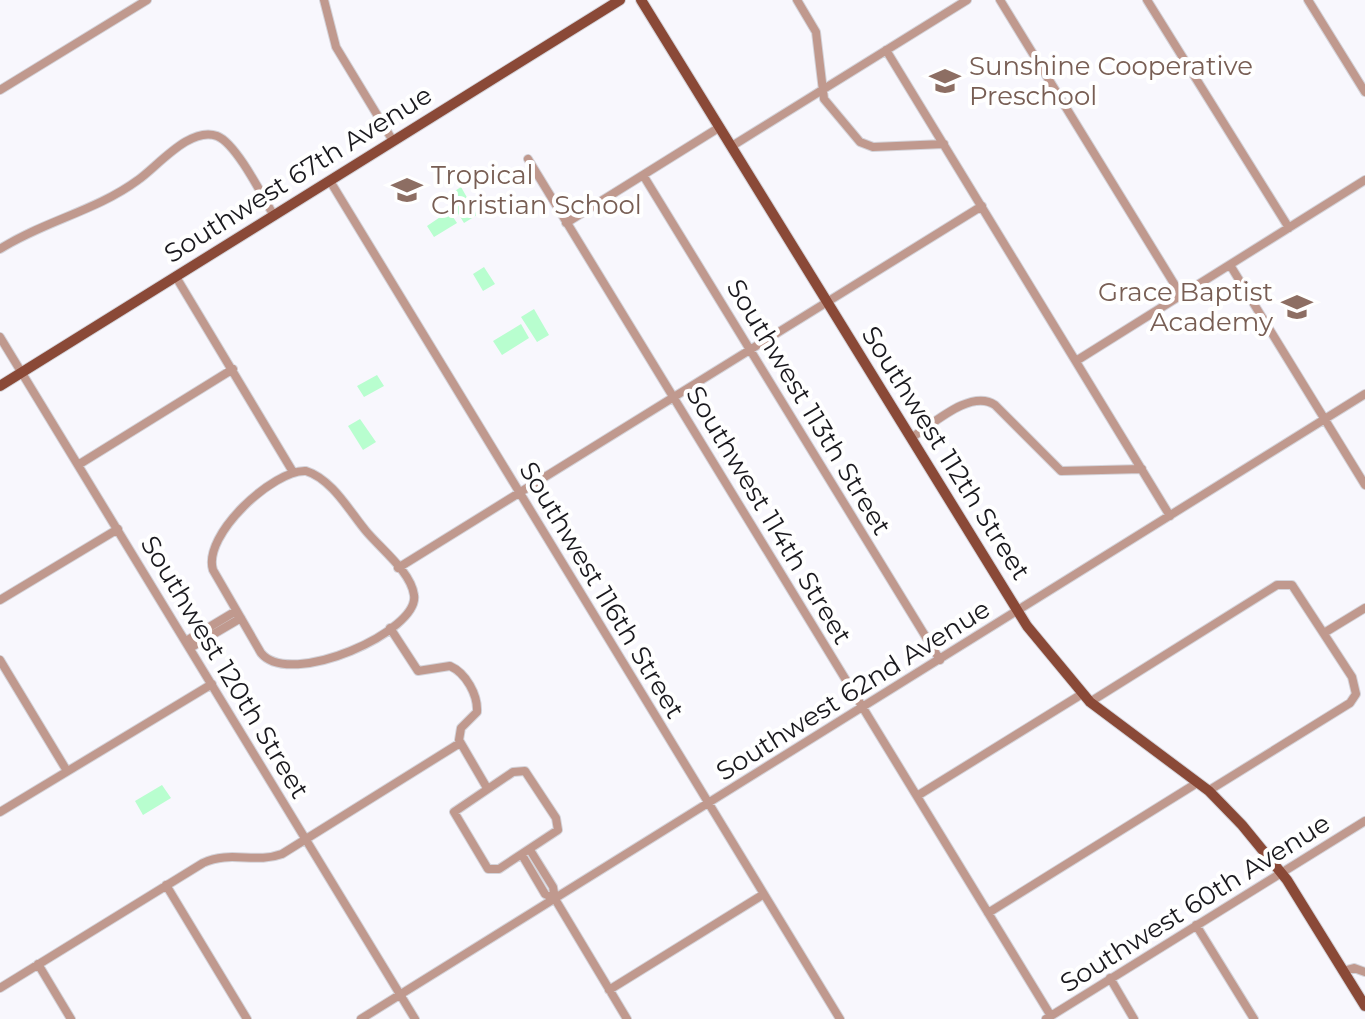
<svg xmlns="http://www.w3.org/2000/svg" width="1365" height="1019" viewBox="0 0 1365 1019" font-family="Montserrat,sans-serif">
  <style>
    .green { fill: #b8fecf }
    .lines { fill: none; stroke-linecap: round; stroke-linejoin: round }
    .minor-casing { stroke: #d4d3d9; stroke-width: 10 }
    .major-casing { stroke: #d4d3d9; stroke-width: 12 }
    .minor { stroke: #c0998e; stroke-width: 8 }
    .major { stroke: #8a4937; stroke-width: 10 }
    .labels { text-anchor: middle; stroke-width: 8; stroke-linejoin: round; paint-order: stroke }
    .education-label { font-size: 26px; fill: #785e54; stroke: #fff; text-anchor: start }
    .street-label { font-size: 26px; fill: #1a191e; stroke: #fff }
  </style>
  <rect width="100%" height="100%" fill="#f8f7fd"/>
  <!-- green -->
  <path class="green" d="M461,187L477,215L464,223L447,196Z
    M449,211L457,223L434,237L427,226Z
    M484,267L495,284L483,291L473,274Z
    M534,309L549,335L537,342L521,317Z
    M521,324L529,338L502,355L493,341Z
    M377,375L384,386L364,397L357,386Z
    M360,419L376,442L363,450L348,426Z
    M162,785L171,798L143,815L135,801Z"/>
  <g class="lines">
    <!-- minor casing -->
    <g class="minor-casing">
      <path id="minor" d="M324,0L336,47L393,141
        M797,0L816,32L824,99L860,142L873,147L944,144
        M1000,0L1181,295
        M1147,0L1289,228
        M1308,0L1365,92
        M886,50L1170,516
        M0,90L147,0
        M732,146L967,0
        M528,159L1051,1016
        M643,175L940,660
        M330,181L840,1019
        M566,223L720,127
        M0,249C44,221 96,211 138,180C158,166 190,126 217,136C236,143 263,197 274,216
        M1230,265L1365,485
        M176,277L293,472
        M0,337L415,1019
        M1076,361L1365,180
        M911,438C932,425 971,388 995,405L1061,471L1142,469
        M78,465L233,369
        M306,471C332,479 350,512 366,531C381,549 411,572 414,595C420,631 290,689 261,653L213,570C202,535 274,469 306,471Z
        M398,568L982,206
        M0,600L118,529
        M390,628L418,671L450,666C466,673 478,695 477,712L461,728L459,740L487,788
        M1324,633L1365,608
        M186,641L236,611
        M190,648L241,618
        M0,660L67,771
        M1090,702L1277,585H1292L1352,677L1356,694L1350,703L1208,791
        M525,771L556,818L558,830L499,869H488L454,812L513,772Z
        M917,796L1082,694
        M0,812L212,684
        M530,850L553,887L555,899L627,1019
        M522,855L545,894L555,899
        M166,885L247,1019
        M988,913L1197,783
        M1196,925L1254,1019
        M38,964L71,1019
        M1343,971L1354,968L1365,972
        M1110,978L1134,1019
        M0,988L203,863C230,850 255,864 282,854L460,743
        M609,990L764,894
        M361,1019L1365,394
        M1046,1019L1365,821"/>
    </g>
    <!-- major casing -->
    <g class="major-casing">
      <path id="major" d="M641,0L1027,626L1090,702L1209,791L1242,825L1287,880L1365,1006
        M0,386L620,0"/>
    </g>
    <!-- minor -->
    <use href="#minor" class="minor"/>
    <!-- major -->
    <use href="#major" class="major"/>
  </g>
  <!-- icons -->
  <defs>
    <g id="school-bare" transform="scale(2.4)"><path d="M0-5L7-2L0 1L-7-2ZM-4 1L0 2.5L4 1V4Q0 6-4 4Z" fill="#8d6e63" stroke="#fff" stroke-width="2.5" paint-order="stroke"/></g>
  </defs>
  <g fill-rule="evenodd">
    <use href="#school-bare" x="945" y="81"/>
    <use href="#school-bare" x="407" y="190"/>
    <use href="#school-bare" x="1297" y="307"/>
  </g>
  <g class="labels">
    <!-- education labels -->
    <g class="education-label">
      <text x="969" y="75">Sunshine Cooperative<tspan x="969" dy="30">Preschool</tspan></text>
      <text x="431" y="184">Tropical<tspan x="431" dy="30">Christian School</tspan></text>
      <text x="1273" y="301" text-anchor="end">Grace Baptist<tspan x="1273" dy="30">Academy</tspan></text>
    </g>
    <!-- street labels -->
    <g class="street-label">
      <text transform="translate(298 174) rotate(-32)" y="9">Southwest 67th Avenue</text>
      <text transform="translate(809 407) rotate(59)" y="9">Southwest 113th Street</text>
      <text transform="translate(946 453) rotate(58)" y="9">Southwest 112th Street</text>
      <text transform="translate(769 515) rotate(59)" y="9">Southwest 114th Street</text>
      <text transform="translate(602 590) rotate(59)" y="9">Southwest 116th Street</text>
      <text transform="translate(225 667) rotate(59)" y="9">Southwest 120th Street</text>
      <text transform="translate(853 690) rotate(-32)" y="9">Southwest 62nd Avenue</text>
      <text transform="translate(1195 903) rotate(-32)" y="9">Southwest 60th Avenue</text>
    </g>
  </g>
</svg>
